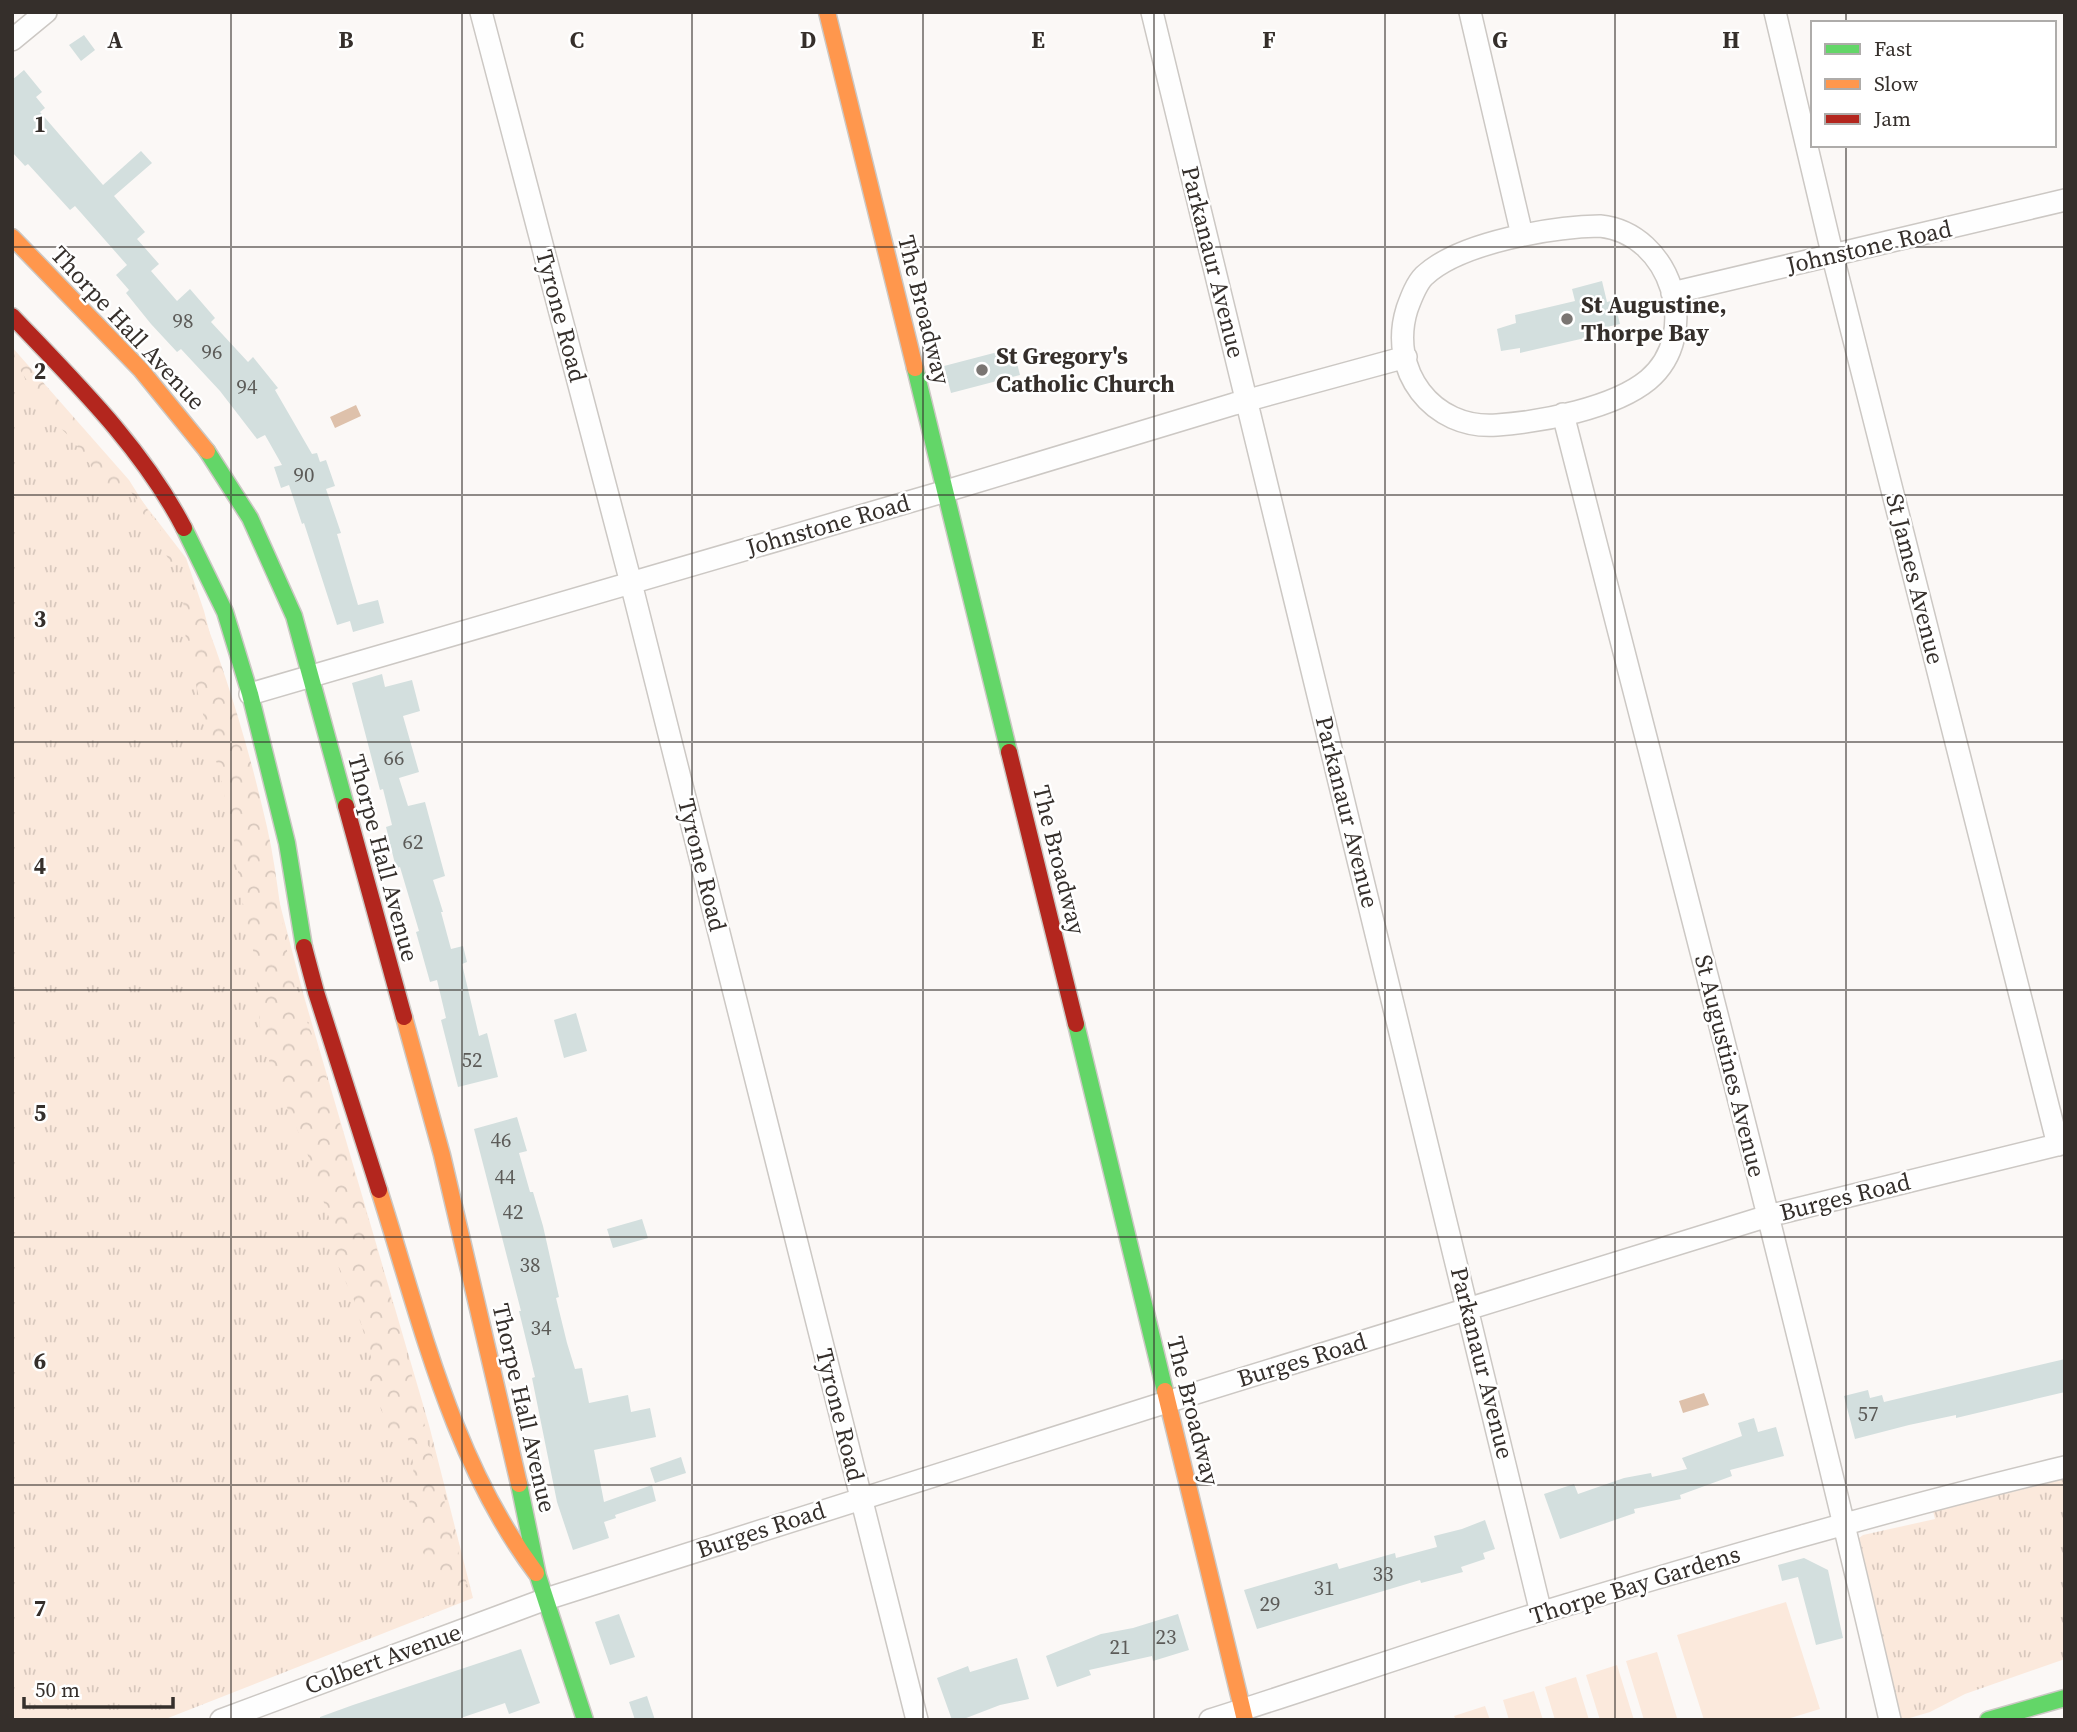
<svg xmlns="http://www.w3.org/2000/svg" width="2077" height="1732" viewBox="0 0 2077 1732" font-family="'Source Serif 4',serif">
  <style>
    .grass { fill: url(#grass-tufts) }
    .forest { fill: url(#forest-crowns) }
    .pitch { fill: #fbe9dc }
    .water { fill: #dec1ab }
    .building { fill: #d3dfde }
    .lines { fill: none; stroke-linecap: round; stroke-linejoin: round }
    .street-casing { stroke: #ccc8c4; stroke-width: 24 }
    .fast-casing { stroke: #ccc8c4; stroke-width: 19 }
    .slow-casing { stroke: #ccc8c4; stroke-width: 19 }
    .jam-casing { stroke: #ccc8c4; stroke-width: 19 }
    .street { stroke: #fefefe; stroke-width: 21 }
    .fast { stroke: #63d668; stroke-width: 16 }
    .slow { stroke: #ff974d; stroke-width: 16 }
    .jam { stroke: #b3261e; stroke-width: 16 }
    .grid { fill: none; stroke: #352f2b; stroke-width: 2; stroke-opacity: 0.55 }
    .poi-dot { fill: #7a7572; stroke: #fff; stroke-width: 2.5 }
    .labels { text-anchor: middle; stroke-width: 5; stroke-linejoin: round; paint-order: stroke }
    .number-label { font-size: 21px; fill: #5c5b58 }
    .street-label { font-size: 24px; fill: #352f2b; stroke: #fff }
    .poi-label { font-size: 24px; font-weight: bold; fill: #352f2b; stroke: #fff; text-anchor: start }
    .grid-label { font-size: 23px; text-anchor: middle; font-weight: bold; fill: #352f2b; stroke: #fff; stroke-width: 5; stroke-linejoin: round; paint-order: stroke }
  </style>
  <defs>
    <pattern id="grass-tufts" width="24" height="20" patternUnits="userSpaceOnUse" patternTransform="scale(1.75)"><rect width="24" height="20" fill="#fbe9dc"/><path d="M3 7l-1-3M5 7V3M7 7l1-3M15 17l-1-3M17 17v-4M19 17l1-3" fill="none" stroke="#d8c8bd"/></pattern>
    <pattern id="forest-crowns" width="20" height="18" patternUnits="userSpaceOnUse" patternTransform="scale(1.75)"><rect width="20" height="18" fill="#fbe9dc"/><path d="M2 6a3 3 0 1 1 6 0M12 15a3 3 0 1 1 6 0" fill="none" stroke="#d8c8bd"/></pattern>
  </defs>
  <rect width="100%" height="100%" fill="#fbf8f6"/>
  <!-- grass -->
  <path class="grass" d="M12,353L112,462L186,558L204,611L303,993L429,1425L473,1598L163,1720H12Z
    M2065,1479V1659L1965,1694L1930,1712L1903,1720L1900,1717L1857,1543L1859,1538L1863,1535L1935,1519L1933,1511Z"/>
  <!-- forest -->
  <path class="forest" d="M12,347L129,480L180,561L170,562L129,488L111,494L71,438L52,420L12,357Z
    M189,579C222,659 248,743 267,827C279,879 281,932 294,984C302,1013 316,1040 324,1069C359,1188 395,1306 425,1426L392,1437L369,1379L371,1357L354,1300L332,1252L335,1235L305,1147L274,1079L260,1027L256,964L241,894L234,841L220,773L209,739L186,643L183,599Z
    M418,1431L430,1448L467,1584L451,1590L440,1589C428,1571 410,1519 409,1497C409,1489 412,1482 413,1475C415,1463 410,1450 408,1438Z"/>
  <!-- pitch -->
  <path class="pitch" d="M1786,1602L1820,1709L1784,1720H1704L1677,1635Z
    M1657,1652L1677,1718L1644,1720L1626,1661Z
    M1617,1665L1634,1720H1600L1586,1675Z
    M1576,1677L1589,1720H1555L1545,1687Z
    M1534,1691L1543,1720H1509L1503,1700Z
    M1485,1706L1490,1720H1456L1454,1716Z"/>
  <!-- water -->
  <path class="water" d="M356,405L361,416L335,428L330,417Z
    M1704,1393L1709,1405L1683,1413L1679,1401Z"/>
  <!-- building -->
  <path class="building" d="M84,35L95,50L81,61L69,45Z
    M24,70L42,92L36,97L45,108L40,112L103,185L141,151L152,163L114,196L145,232L137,239L159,264L151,271L177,301L190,289L215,318L211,322L248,362L253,357L278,388L275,390L312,454L317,453L320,462L326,460L335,486L326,489L341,533L337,534L358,605L378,600L384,623L353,632L350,621L337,625L304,523L302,524L289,485L281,488L274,467L282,465L265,435L257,439L220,391L181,349L177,352L151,324L126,293L129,290L116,275L127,265L75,206L70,210L28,164L25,166L12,152V80Z
    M1602,281L1607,302L1614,300L1620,324L1584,332L1585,338L1520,353V348L1501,351L1497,329L1516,323L1515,315L1575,301L1572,289Z
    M1013,348L1020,375L951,393L944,366Z
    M382,674L385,687L412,680L420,711L403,716L419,772L399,778L408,806L425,802L445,876L433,880L443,912H441L451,949L463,946L467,962L462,964L479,1036L487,1033L498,1077L458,1087L441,1020L446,1018L437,980L430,982L416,932L419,931L400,867L396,868L386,827L392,825L383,789L380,790L352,683Z
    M576,1013L587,1051L564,1058L554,1020Z
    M517,1117L527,1151L519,1153L530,1192H533L543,1226L559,1297L556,1298L567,1343L575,1369L582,1368L589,1403L628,1395L631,1412L650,1408L656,1437L594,1450L604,1502L652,1485L656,1501L615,1515L616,1518L604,1522L609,1538L573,1550L557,1502L532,1378L535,1377L519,1311H521L474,1129Z
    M642,1219L648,1238L613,1248L607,1229Z
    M2065,1359V1392L1956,1418V1415L1909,1425L1855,1439L1844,1396L1868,1390L1870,1398L1882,1395L1884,1402Z
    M1754,1418L1758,1432L1776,1427L1784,1456L1730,1470L1732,1476L1680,1495L1681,1499L1634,1509L1635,1513L1560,1539L1544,1494L1574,1484L1578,1494L1624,1478L1651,1473L1652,1477L1687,1469L1682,1458L1742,1436L1738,1423Z
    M681,1457L686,1473L655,1483L650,1468Z
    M1485,1520L1495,1549L1483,1553L1485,1559L1461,1567L1463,1572L1421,1583L1420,1580L1257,1629L1244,1590L1337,1563L1339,1569L1395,1553L1396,1558L1437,1547L1434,1536L1462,1529Z
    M1804,1558L1828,1570L1843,1638L1816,1645L1798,1577L1782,1581L1778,1565Z
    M619,1614L635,1657L610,1665L595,1622Z
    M1178,1614L1189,1650L1153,1661L1152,1656L1089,1670L1091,1675L1057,1687L1046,1656L1101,1634L1133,1628Z
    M521,1649L540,1703L509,1714L505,1703L455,1720H320V1717L353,1705Z
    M1017,1658L1029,1699L1000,1705L961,1720H952L937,1678L968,1666L970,1672Z
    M647,1696L655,1720H635L629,1702Z"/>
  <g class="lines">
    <!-- street casing -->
    <g class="street-casing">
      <path id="street" d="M481,12L631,583L917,1720
        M1152,12L1541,1613
        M1470,12L1522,235
        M1775,12L1833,257L2058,1145
        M12,40L46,12
        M1600,226C1671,233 1703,334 1648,380C1614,408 1541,422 1497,425C1432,430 1388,370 1407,309C1411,298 1416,284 1424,276C1460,242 1552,227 1600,226Z
        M1672,293L2065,200
        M1563,414C1674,849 1789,1283 1890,1720
        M250,694L946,491L1234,404L1406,357
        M221,1720L546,1599L1167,1402L1768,1216L2065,1143
        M1210,1720C1321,1685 1432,1646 1543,1612C1716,1560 1889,1509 2065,1467"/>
    </g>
    <!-- fast casing -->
    <g class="fast-casing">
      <path id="fast" d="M915,368L1009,752
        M207,451L250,518L294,616L346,806
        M184,528L225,612L250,694L287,843L304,947
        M1076,1024L1165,1391
        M519,1484L538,1576L585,1720
        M1988,1720L2065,1698"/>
    </g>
    <!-- slow casing -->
    <g class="slow-casing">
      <path id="slow" d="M827,12L915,368
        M12,237L141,370L207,451
        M404,1017L442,1155L519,1484
        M379,1190C421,1321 452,1461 536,1573
        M1165,1391L1245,1720"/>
    </g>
    <!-- jam casing -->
    <g class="jam-casing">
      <path id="jam" d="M12,316C74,381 142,447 184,528
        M1009,752L1076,1024
        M346,806L404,1017
        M304,947L316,992L379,1190"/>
    </g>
    <!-- street -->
    <use href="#street" class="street"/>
    <!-- fast -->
    <use href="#fast" class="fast"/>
    <!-- slow -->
    <use href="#slow" class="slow"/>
    <!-- jam -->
    <use href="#jam" class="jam"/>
  </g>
  <!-- grid -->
  <path class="grid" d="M231,12V1720M462,12V1720M692,12V1720M923,12V1720M1154,12V1720M1385,12V1720M1615,12V1720M1846,12V23M1846,145V1720M12,247H2065M12,495H2065M12,742H2065M12,990H2065M12,1237H2065M12,1485H2065"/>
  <!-- markers -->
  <g class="poi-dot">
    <circle cx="1567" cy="319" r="7"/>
    <circle cx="982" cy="370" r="7"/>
  </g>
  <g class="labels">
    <!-- number labels -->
    <g class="number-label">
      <text x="183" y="328">98</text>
      <text x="212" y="359">96</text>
      <text x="247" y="394">94</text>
      <text x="304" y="482">90</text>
      <text x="394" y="765">66</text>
      <text x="413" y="849">62</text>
      <text x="472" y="1067">52</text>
      <text x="501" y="1147">46</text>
      <text x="505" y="1184">44</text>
      <text x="513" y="1219">42</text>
      <text x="530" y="1272">38</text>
      <text x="541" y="1335">34</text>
      <text x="1868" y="1421">57</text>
      <text x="1383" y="1581">33</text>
      <text x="1324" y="1595">31</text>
      <text x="1270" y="1611">29</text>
      <text x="1166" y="1644">23</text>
      <text x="1120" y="1654">21</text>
    </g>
    <!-- street labels -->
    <g class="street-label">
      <text transform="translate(1869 247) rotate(-13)" y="8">Johnstone Road</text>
      <text transform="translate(1213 262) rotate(76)" y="8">Parkanaur Avenue</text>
      <text transform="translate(924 310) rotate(76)" y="8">The Broadway</text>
      <text transform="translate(561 316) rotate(75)" y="8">Tyrone Road</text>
      <text transform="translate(128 328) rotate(47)" y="8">Thorpe Hall Avenue</text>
      <text transform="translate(828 525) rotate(-16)" y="8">Johnstone Road</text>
      <text transform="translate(1915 579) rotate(76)" y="8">St James Avenue</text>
      <text transform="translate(1347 812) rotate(76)" y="8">Parkanaur Avenue</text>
      <text transform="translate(383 858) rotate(75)" y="8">Thorpe Hall Avenue</text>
      <text transform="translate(1059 860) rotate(76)" y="8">The Broadway</text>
      <text transform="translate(702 865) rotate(76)" y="8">Tyrone Road</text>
      <text transform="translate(1730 1066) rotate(76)" y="8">St Augustines Avenue</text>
      <text transform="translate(1845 1197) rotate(-14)" y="8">Burges Road</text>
      <text transform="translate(1302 1360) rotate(-17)" y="8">Burges Road</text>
      <text transform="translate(1482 1363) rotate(76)" y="8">Parkanaur Avenue</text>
      <text transform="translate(524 1408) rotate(77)" y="8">Thorpe Hall Avenue</text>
      <text transform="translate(1193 1411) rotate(76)" y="8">The Broadway</text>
      <text transform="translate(840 1415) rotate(76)" y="8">Tyrone Road</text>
      <text transform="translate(761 1530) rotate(-18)" y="8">Burges Road</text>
      <text transform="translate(1635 1585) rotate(-17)" y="8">Thorpe Bay Gardens</text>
      <text transform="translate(383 1659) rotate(-20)" y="8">Colbert Avenue</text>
    </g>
    <!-- poi labels -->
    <g class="poi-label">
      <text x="1581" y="313">St Augustine,<tspan x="1581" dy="28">Thorpe Bay</tspan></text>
      <text x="996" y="364">St Gregory's<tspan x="996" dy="28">Catholic Church</tspan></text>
    </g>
  </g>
  <g class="grid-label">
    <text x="115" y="48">A</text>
    <text x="346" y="48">B</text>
    <text x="577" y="48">C</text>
    <text x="808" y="48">D</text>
    <text x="1038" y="48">E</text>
    <text x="1269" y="48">F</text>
    <text x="1500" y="48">G</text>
    <text x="1731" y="48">H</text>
    <text x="40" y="132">1</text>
    <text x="40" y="379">2</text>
    <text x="40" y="627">3</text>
    <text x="40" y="874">4</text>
    <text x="40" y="1121">5</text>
    <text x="40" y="1369">6</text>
    <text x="40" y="1616">7</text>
  </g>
  <!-- border -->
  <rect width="2077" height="1732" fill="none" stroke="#352f2b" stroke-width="28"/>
  <!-- legend -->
  <rect x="1811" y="21" width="245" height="126" fill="#ffffff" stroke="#aeacaa" stroke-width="2"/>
  <rect x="1825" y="44" width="35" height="10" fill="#63d668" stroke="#aeacaa" stroke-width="2"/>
  <text x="1874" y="56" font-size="21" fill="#352f2b">Fast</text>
  <rect x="1825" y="79" width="35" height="10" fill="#ff974d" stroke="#aeacaa" stroke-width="2"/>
  <text x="1874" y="91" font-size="21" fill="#352f2b">Slow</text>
  <rect x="1825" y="114" width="35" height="10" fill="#b3261e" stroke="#aeacaa" stroke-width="2"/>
  <text x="1874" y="126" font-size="21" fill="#352f2b">Jam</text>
  <!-- scale -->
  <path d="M24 1697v10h149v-10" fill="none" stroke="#352f2b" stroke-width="3.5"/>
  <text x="35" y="1697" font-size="21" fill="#352f2b" stroke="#ffffff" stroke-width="5" paint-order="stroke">50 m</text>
</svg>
